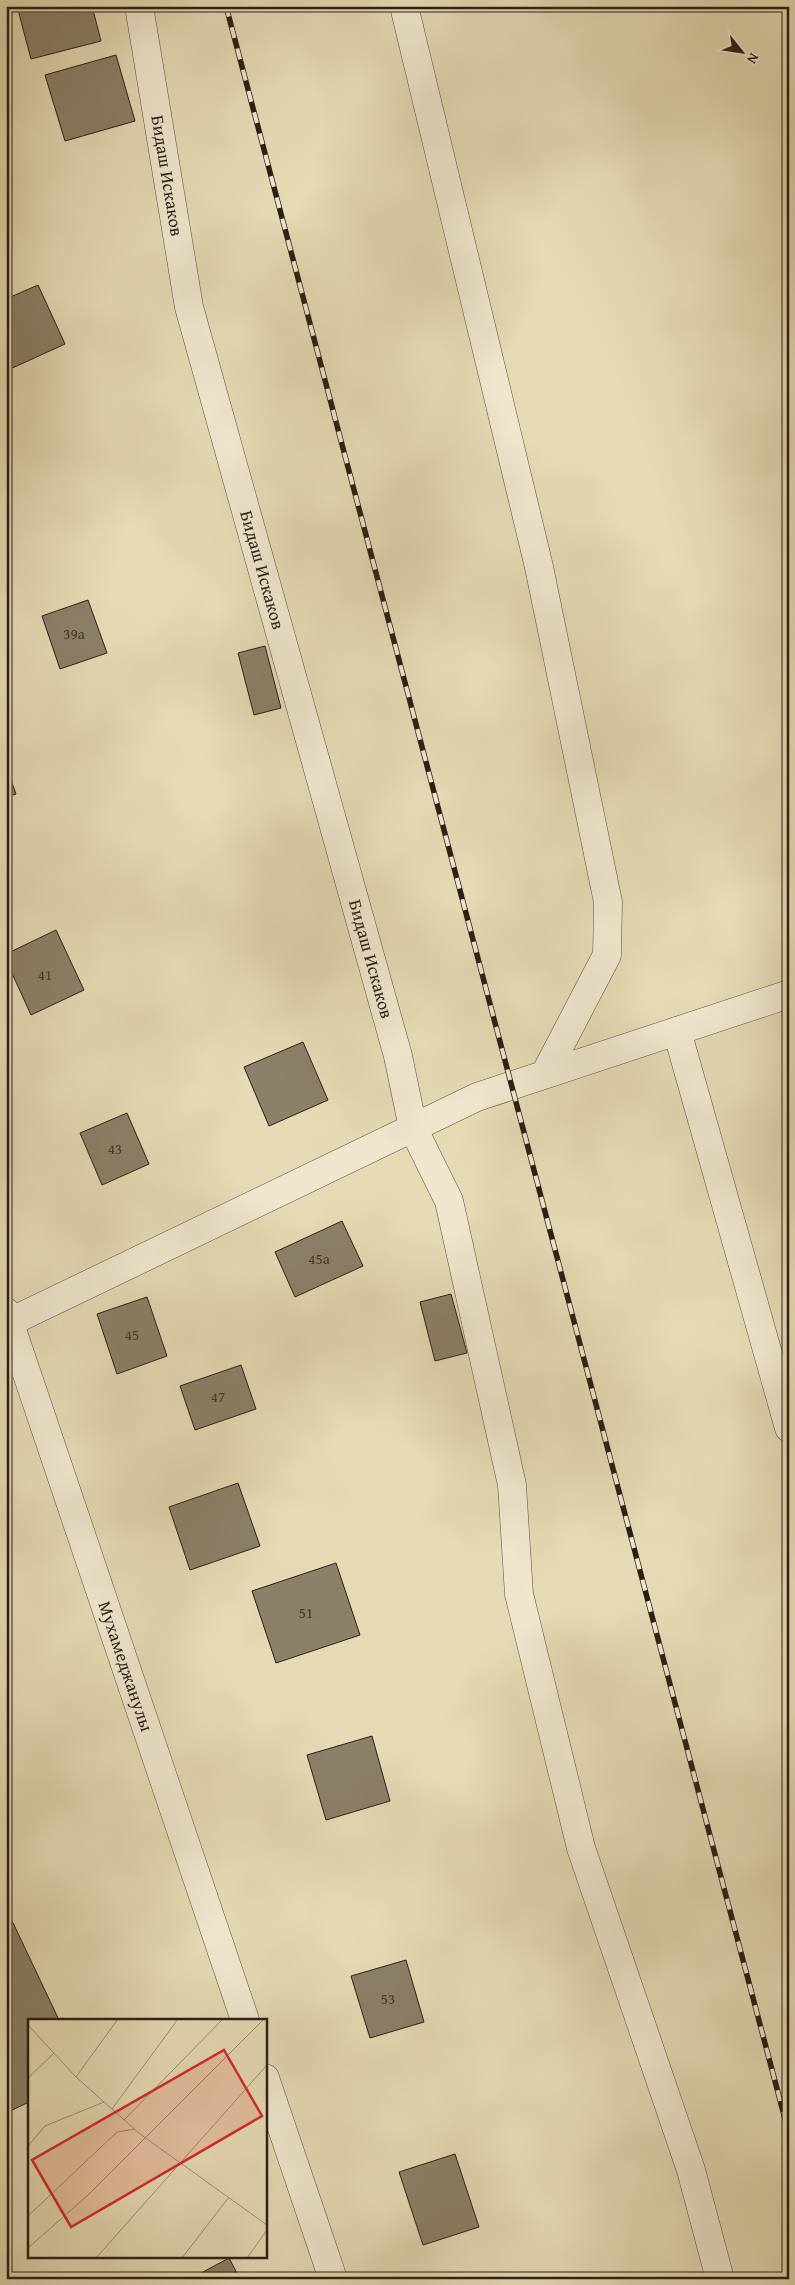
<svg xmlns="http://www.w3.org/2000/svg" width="795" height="2285" viewBox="0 0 795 2285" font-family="'Gentium Book Plus',serif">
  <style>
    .building { fill: #8b8068; stroke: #2a1f16 }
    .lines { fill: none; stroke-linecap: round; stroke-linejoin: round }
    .street-casing { stroke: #594e3e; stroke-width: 29 }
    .street { stroke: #eee7ce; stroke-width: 28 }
    .rail-casing { stroke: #2a1f16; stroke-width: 5.5 }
    .rail { stroke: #eee7ce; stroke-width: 4; stroke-dasharray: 11; stroke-linecap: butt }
    .labels { text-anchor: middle; stroke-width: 4; stroke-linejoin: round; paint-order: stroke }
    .number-label { font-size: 15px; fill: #42372a }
    .street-label { font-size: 18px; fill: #2a1f16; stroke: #eee7ce }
    .inset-road { fill: none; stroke: #9a8f75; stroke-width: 1 }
    .view { fill: #d62828; fill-opacity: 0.15; stroke: #d62828; stroke-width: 2.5 }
    .inset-edge { fill: none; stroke: #2a1f16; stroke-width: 2.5 }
  </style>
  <rect width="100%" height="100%" fill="#e5dab4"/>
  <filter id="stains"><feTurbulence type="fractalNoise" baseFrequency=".004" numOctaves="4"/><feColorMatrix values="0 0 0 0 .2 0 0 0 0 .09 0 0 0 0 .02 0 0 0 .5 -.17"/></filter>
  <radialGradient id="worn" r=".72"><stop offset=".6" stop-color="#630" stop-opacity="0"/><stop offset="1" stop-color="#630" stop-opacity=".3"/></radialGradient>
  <!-- building -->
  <path class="building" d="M17,6H92L101,41L31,59Z
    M116,55L135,121L65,141L45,75Z
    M38,285L65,344L8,370L6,365V299Z
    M88,600L107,653L60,669L42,616Z
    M265,646L281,708L254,715L238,653Z
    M6,766L16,794L6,797Z
    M56,930L84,990L31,1015L6,960V954Z
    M303,1042L328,1100L269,1126L244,1067Z
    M127,1113L149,1164L102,1185L80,1133Z
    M342,1221L363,1266L295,1297L275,1252Z
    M451,1294L467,1353L435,1361L420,1302Z
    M147,1297L167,1356L117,1374L97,1314Z
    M241,1365L256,1409L195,1430L180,1386Z
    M238,1483L260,1546L190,1570L169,1507Z
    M336,1563L360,1635L276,1663L252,1591Z
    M372,1736L390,1801L326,1820L307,1755Z
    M6,1908L59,2020H29V2102L6,2113Z
    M406,1960L424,2022L370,2038L351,1976Z
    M455,2154L479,2227L423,2245L399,2172Z
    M229,2258L240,2279H190Z"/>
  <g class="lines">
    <!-- street casing -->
    <g class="street-casing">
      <g id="street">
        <path id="s1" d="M139,6L189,307L398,1056L413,1128L449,1201L512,1485L519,1594L581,1848L691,2170L720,2279"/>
        <path d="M404,6L539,567L608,902L607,955L545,1074"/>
        <path d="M677,1031L789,1428"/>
        <path id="s2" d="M6,1312L245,2020"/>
        <path d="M6,1324L477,1097L789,994"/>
        <path d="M265,2078L333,2279"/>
      </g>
    </g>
    <!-- street -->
    <use href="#street" class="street"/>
    <!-- rail casing -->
    <g class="rail-casing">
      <path id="rail" d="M226,6L789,2134"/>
    </g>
    <!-- rail -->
    <use href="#rail" class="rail"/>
  </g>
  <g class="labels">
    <!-- number labels -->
    <g class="number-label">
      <text x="74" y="639">39а</text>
      <text x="45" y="980">41</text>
      <text x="115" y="1154">43</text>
      <text x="319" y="1264">45а</text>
      <text x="132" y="1340">45</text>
      <text x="218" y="1402">47</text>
      <text x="306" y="1618">51</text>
      <text x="388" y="2004">53</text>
    </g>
    <!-- street labels -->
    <g class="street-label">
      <text dy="6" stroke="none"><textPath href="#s1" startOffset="172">Бидаш Искаков</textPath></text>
      <text dy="6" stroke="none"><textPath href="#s1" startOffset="578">Бидаш Искаков</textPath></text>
      <text dy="6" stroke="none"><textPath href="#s1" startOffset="982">Бидаш Искаков</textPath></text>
      <text dy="6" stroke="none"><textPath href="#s2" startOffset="374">Мухамеджанулы</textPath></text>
    </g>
  </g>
  <!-- overview -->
  <g transform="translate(28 2019)">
    <rect width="239" height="239" fill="#e5dab4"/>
    <path class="inset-road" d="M0,6L48,58L112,115L239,206M48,58L90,0M0,59L26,34M84,90L150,0M96,101L195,0M0,127L17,107L76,83M0,197L89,113L107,110M0,229L59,177L236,0M68,239L239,46M154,239L201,178M219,239L239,211"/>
    <path class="view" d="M196,31L234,97L43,208L4,141Z"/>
    <rect width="239" height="239" class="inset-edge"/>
  </g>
  <!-- margin -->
  <rect width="795" height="2285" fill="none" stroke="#e5dab4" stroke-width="25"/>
  <rect x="8" y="8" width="780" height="2270" fill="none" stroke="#2a1f16" stroke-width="2.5"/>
  <rect x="12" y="12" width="770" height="2260" fill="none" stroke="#2a1f16"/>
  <!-- north arrow -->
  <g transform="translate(742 52) rotate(120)" stroke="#eee7ce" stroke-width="4" paint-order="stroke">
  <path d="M0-4L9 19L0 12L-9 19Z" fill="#2a1f16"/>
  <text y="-8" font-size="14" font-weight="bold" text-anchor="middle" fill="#2a1f16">N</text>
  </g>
  <rect width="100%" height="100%" filter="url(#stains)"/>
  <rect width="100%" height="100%" fill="url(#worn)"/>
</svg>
